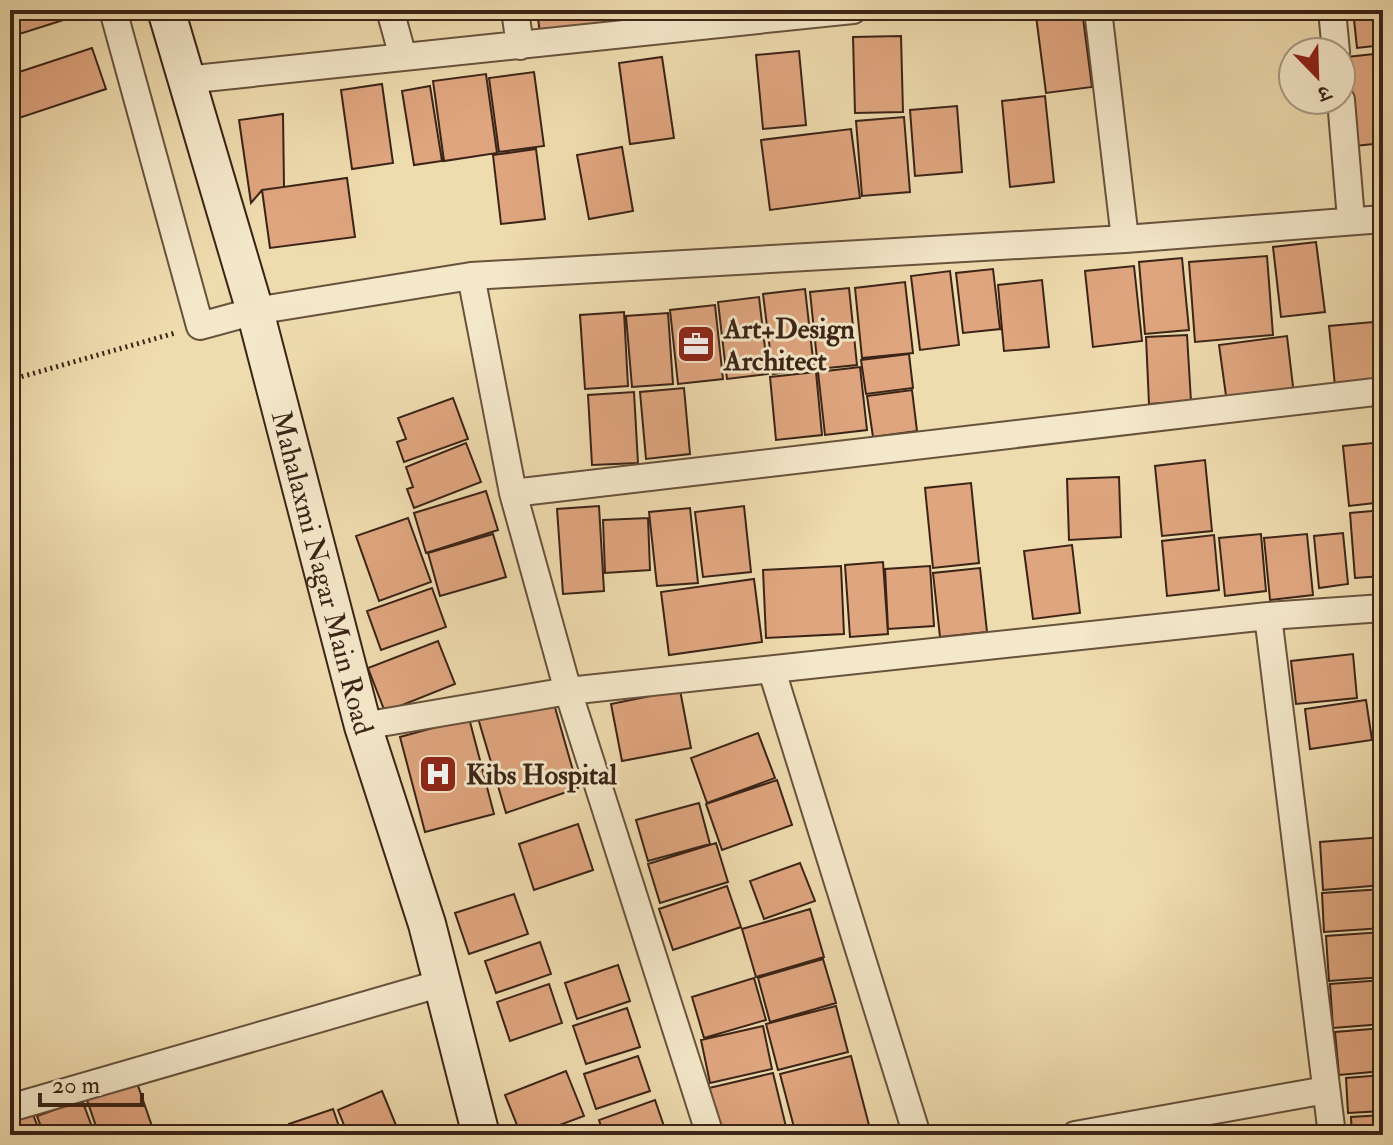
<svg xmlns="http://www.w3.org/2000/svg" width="1393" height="1145" viewBox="0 0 1393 1145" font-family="'IM FELL Double Pica','Noto Serif Devanagari',serif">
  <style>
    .building { fill: #dfa57f; stroke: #3b2417; stroke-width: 2 }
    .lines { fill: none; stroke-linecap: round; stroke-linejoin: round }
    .street-casing { stroke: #68523d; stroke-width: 30 }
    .secondary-casing { stroke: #3b2417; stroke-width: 40 }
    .path { stroke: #3b2417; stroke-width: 5; stroke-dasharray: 2 4; stroke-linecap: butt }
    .street { stroke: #f4e8ca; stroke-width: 26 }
    .secondary { stroke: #f4e8ca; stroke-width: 36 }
    .labels { text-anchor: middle; stroke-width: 6; stroke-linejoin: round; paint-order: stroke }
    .poi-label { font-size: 28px; font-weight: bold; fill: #3b2417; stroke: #f4e8ca; text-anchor: start }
    .street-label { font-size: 28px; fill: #3b2417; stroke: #f4e8ca }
  </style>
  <rect width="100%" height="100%" fill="#eedbae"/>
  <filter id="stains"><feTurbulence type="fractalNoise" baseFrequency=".0025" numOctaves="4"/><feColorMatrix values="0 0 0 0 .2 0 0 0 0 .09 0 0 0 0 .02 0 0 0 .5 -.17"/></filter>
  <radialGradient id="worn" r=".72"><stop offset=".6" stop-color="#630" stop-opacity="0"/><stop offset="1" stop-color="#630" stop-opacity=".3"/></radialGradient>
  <!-- building -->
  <path class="building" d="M10,10H74L76,16L10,37Z
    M537,10H604L607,33L541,42Z
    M632,10H686L688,23L635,30Z
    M1082,10L1092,87L1046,93L1036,16Z
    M1353,10H1383V45L1357,48Z
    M901,36L903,112L855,113L853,37Z
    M92,48L106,89L13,120L10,75Z
    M799,51L806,125L763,129L756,55Z
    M1383,53V143L1355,146L1347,57Z
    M662,57L674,138L630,144L619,63Z
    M534,72L544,146L499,152L489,78Z
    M486,74L497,153L444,161L433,81Z
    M382,84L393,163L352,169L341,90Z
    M430,86L442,161L414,165L402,91Z
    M1045,96L1054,182L1010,187L1002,101Z
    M957,106L962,172L915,176L910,110Z
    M283,114L284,187L262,190L251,203L239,120Z
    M904,117L910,192L862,196L856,121Z
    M851,129L860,198L770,210L761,140Z
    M622,147L633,211L589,219L577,155Z
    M536,149L545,219L501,224L493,155Z
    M347,178L355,237L270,248L262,190Z
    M1316,242L1325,312L1281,317L1273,247Z
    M1267,256L1273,335L1195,342L1189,262Z
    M1182,258L1189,330L1145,334L1139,262Z
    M1134,266L1142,341L1093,347L1085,271Z
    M993,269L1000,329L963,333L956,273Z
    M950,271L959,345L920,350L911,276Z
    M1042,280L1049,347L1004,351L998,285Z
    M905,282L913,353L862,358L855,288Z
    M849,288L857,365L818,369L810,292Z
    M805,289L814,368L773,374L763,294Z
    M759,297L768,374L727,379L718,302Z
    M715,305L723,379L678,384L670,310Z
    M624,312L628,386L585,389L580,315Z
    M668,313L673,384L632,387L626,316Z
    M1373,322L1379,381L1335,386L1329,326Z
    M1187,335L1191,401L1149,404L1146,337Z
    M1287,336L1294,395L1227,403L1219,345Z
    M909,354L913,388L866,394L861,360Z
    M860,367L867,430L825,435L818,372Z
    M816,372L822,435L776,440L770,377Z
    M684,388L690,454L646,459L640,392Z
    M912,390L917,431L873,437L867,396Z
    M634,392L638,463L592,465L588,395Z
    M453,398L468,439L404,462L397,442L406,439L398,418Z
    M1383,442V502L1349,506L1343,446Z
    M466,443L481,482L414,508L407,489L413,487L406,467Z
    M1205,460L1212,531L1162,536L1155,466Z
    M1119,477L1121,537L1069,540L1067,479Z
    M971,483L979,563L933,568L925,488Z
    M486,491L498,530L426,553L414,513Z
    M599,506L604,591L563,594L557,509Z
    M744,506L751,572L703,577L695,512Z
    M690,508L698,583L657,586L649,512Z
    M1383,510V576L1355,578L1350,513Z
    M408,518L431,582L379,601L356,536Z
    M648,518L650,570L605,573L603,520Z
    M1343,533L1348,584L1319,588L1314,536Z
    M493,534L506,577L440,596L428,553Z
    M1261,534L1266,591L1225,596L1219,538Z
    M1307,534L1313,595L1270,600L1264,538Z
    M1214,535L1219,590L1167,596L1162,541Z
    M1072,545L1080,613L1033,619L1024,551Z
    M883,562L888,634L850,637L845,565Z
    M841,566L844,634L766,638L763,570Z
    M930,566L934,626L888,629L885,569Z
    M980,568L987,632L940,637L933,573Z
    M754,579L762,642L669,655L661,592Z
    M432,588L446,627L381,650L367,611Z
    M438,641L455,684L385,712L368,668Z
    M1353,654L1357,698L1296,704L1291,661Z
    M1383,664V692L1374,693L1373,665Z
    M680,690L691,748L622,761L611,704Z
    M1383,699V740H1378L1374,700Z
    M1366,700L1372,740L1310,749L1305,709Z
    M554,704L578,788L506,813L478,718Z
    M469,718L494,814L425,832L400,737Z
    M758,733L775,778L707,803L691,758Z
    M777,780L792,825L722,850L706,804Z
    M699,803L710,844L648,861L636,820Z
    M578,824L593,870L534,890L519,844Z
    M1383,837V885L1323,890L1320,842Z
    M716,843L728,882L660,903L648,864Z
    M800,863L815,901L764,919L750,881Z
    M727,886L741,927L673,950L659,909Z
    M1383,889V928L1324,932L1322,893Z
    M514,894L528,934L469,954L455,913Z
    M810,909L824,957L756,977L742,929Z
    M1383,932V977L1329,981L1326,936Z
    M540,942L551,974L496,993L485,961Z
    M823,959L836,1003L770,1022L758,978Z
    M618,965L630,1001L577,1019L565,983Z
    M754,978L766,1020L704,1038L692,997Z
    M1383,980V1024L1333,1028L1330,984Z
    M549,984L562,1023L510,1041L497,1002Z
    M836,1006L848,1052L778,1070L766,1024Z
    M627,1008L640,1047L586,1064L573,1026Z
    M763,1026L772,1069L710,1083L701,1040Z
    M1383,1028V1071L1339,1075L1335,1032Z
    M638,1056L650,1091L596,1109L584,1074Z
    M851,1056L870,1129L833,1135H796L780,1074Z
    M566,1071L584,1116L533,1135H521L505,1095Z
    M773,1073L787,1131L771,1135H720L709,1088Z
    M1383,1075V1111L1348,1113L1346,1078Z
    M136,1080L155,1135H99L86,1097Z
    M382,1091L400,1135H348L338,1110Z
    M82,1100L95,1135H44L37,1116Z
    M655,1100L667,1135H604L599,1120Z
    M333,1109L342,1135H292L289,1124Z
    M32,1112L41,1135H10V1120Z
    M1383,1115V1135H1352L1351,1117Z
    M283,1126L287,1135H258Z"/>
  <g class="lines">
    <!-- street casing -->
    <g class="street-casing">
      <path id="street" d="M113,10L200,326L255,311L471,276L1125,239L1383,219
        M390,10L403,57
        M515,10L520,46
        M1098,10L1125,239
        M1332,10L1336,52
        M185,80L853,10
        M1341,100L1351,219
        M471,276L513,493L1383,391
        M513,493L568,691L710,1135
        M1268,616L1332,1135
        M772,671L917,1135
        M363,726L568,691L1268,616L1383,608
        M10,1108L442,983
        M1075,1135L1326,1090"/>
    </g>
    <!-- secondary casing -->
    <g class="secondary-casing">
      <g id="secondary">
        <path id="s1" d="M166,10L255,311L363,726L427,924L481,1135"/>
      </g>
    </g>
    <!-- path -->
    <path class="path" d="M10,380L175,333"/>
    <!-- street -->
    <use href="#street" class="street"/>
    <!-- secondary -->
    <use href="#secondary" class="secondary"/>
  </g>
  <!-- icons -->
  <defs>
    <g id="office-square" transform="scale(2)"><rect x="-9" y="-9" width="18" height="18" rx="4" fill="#8f2418" stroke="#f4e8ca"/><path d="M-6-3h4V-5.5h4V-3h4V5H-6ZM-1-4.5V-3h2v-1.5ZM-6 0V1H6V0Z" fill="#fff"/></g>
    <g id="hospital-square" transform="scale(2)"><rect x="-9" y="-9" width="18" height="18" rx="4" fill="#8f2418" stroke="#f4e8ca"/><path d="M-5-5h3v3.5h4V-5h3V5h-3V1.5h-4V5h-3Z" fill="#fff"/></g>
  </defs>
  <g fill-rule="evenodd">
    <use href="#office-square" x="696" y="344"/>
    <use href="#hospital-square" x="438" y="774"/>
  </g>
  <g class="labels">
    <!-- poi labels -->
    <g class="poi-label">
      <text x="724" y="338">Art+Design<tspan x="724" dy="32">Architect</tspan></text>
      <text x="466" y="784">Kibs Hospital</text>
    </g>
    <!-- street labels -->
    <g class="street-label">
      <text dy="10" stroke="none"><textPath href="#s1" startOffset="584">Mahalaxmi Nagar Main Road</textPath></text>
    </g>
  </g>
  <!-- margin -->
  <rect width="1393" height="1145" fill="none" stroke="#eedbae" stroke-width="40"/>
  <rect x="12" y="12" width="1369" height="1121" fill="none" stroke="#3b2417" stroke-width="4"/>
  <rect x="20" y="20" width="1353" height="1105" fill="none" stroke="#3b2417" stroke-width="2"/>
  <!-- north arrow -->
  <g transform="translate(1317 76) rotate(157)"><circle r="38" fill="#f4e8ca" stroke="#aa9a82" stroke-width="2"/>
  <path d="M0-6L14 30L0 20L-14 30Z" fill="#8f2418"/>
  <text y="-12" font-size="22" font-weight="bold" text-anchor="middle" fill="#3b2417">उ</text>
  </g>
  <!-- scale -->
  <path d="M40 1093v12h102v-12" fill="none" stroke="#3b2417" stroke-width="4"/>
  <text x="52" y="1093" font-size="24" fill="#3b2417" stroke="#f4e8ca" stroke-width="6" paint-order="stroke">20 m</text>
  <rect width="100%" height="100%" filter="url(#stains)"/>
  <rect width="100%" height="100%" fill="url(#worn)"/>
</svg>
